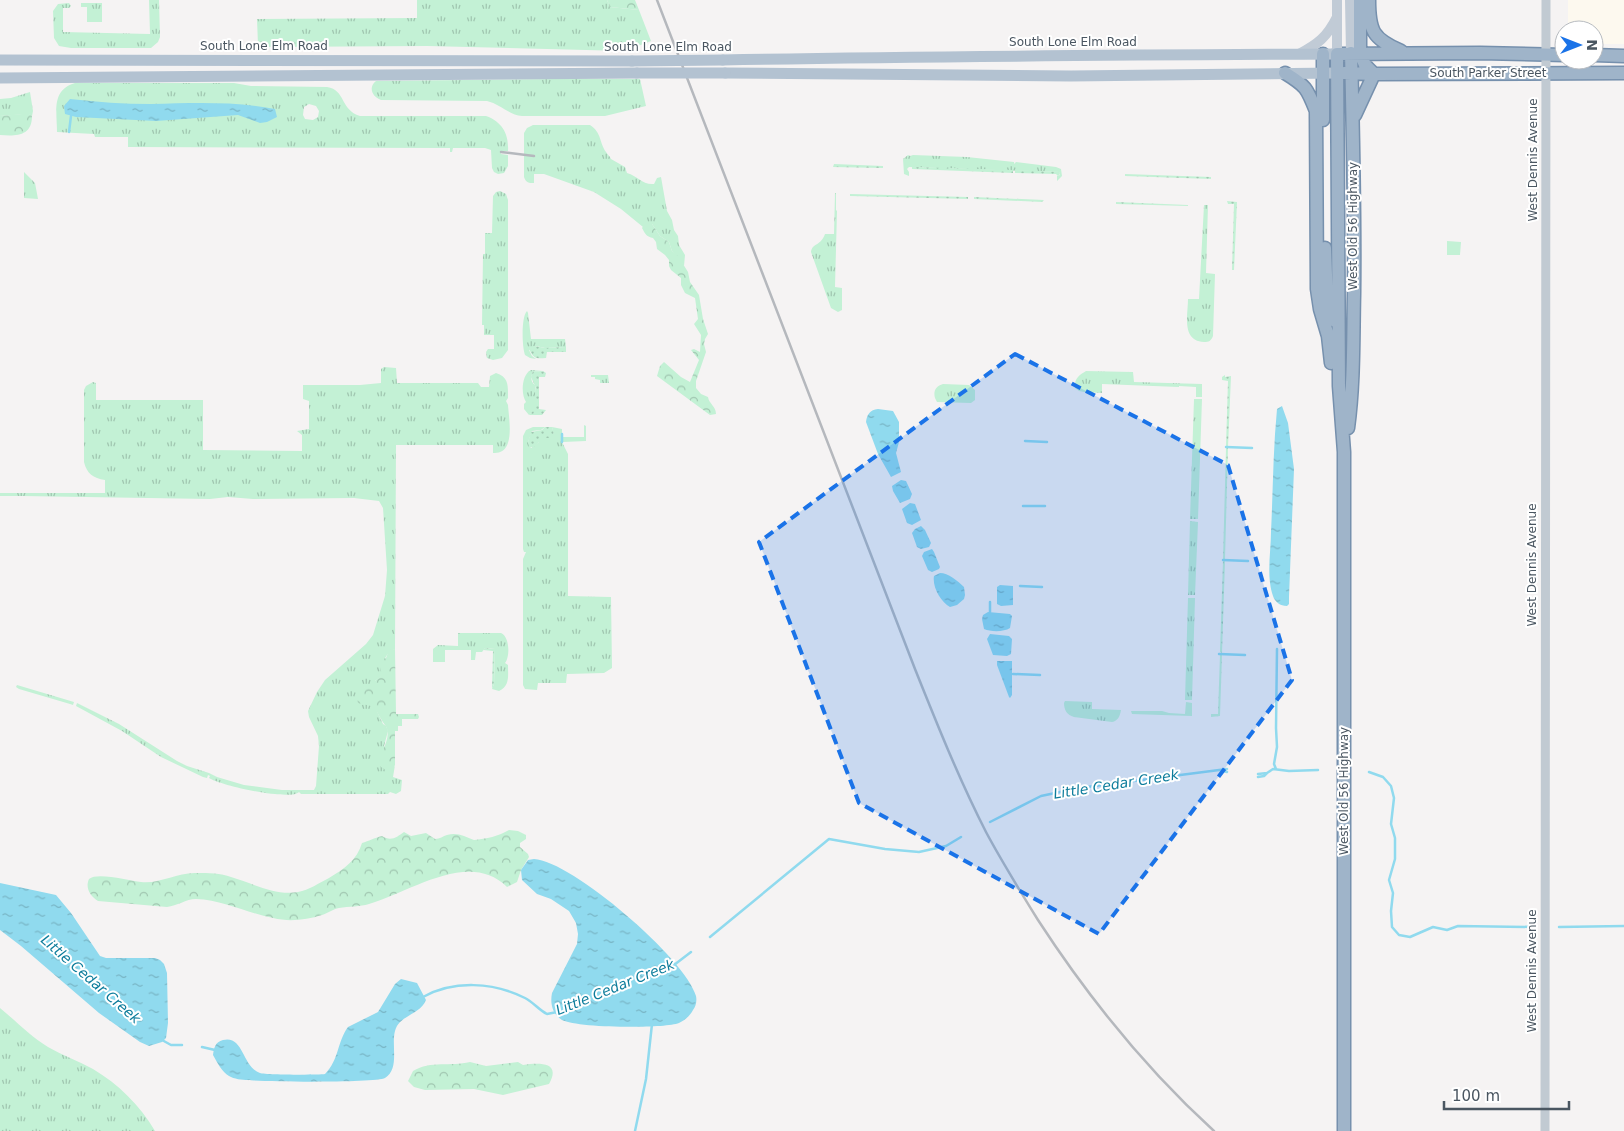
<svg xmlns="http://www.w3.org/2000/svg" width="1624" height="1131" viewBox="0 0 1624 1131" font-family="'DejaVu Sans',sans-serif">
  <style>
    .commercial { fill: #fdf9ef }
    .grass { fill: url(#grass-tufts); fill-rule: evenodd }
    .forest { fill: url(#forest-crowns) }
    .park { fill: #c3f1d5 }
    .garden { fill: url(#garden-dots) }
    .water { fill: url(#water-ripples) }
    .lines { fill: none; stroke-linecap: round; stroke-linejoin: round }
    .stream { stroke: #90daee; stroke-width: 2.5 }
    .trunk-casing { stroke: #7690ad; stroke-width: 15 }
    .tertiary { stroke: #c1cad2; stroke-width: 9 }
    .secondary { stroke: #c1cbd6; stroke-width: 10 }
    .primary { stroke: #b3c2d1; stroke-width: 11 }
    .trunk { stroke: #9fb4c9; stroke-width: 12 }
    .rail { stroke: #b5b8bd; stroke-width: 2.5 }
    .primary-bridge { stroke: #b3c2d1; stroke-width: 11 }
    .marked { fill: #1a73e8; fill-opacity: 0.2; stroke: #1a73e8; stroke-width: 4; stroke-dasharray: 10 6; stroke-linejoin: round }
    .labels { text-anchor: middle; stroke-width: 4; stroke-linejoin: round; paint-order: stroke }
    .street-label { font-size: 12px; fill: #4a5661; stroke: #fff }
    .water-label { font-size: 14px; font-style: italic; fill: #0c7c9b; stroke: #fff }
  </style>
  <defs>
    <pattern id="grass-tufts" width="24" height="20" patternUnits="userSpaceOnUse" patternTransform="scale(1.25)"><rect width="24" height="20" fill="#c3f1d5"/><path d="M3 7l-1-3M5 7V3M7 7l1-3M15 17l-1-3M17 17v-4M19 17l1-3" fill="none" stroke="#a0c6b0"/></pattern>
    <pattern id="forest-crowns" width="20" height="18" patternUnits="userSpaceOnUse" patternTransform="scale(1.25)"><rect width="20" height="18" fill="#c3f1d5"/><path d="M2 6a3 3 0 1 1 6 0M12 15a3 3 0 1 1 6 0" fill="none" stroke="#a0c6b0"/></pattern>
    <pattern id="garden-dots" width="8" height="8" patternUnits="userSpaceOnUse" patternTransform="scale(1.25)"><rect width="8" height="8" fill="#c3f1d5"/><path d="M2 2h.1M6 6h.1" fill="none" stroke="#a0c6b0" stroke-width="1.8" stroke-linecap="round"/></pattern>
    <pattern id="water-ripples" width="26" height="14" patternUnits="userSpaceOnUse" patternTransform="scale(1.25)"><rect width="26" height="14" fill="#90daee"/><path d="M2 4q2-2 4 0t4 0M15 11q2-2 4 0t4 0" fill="none" stroke="#78b4c4"/></pattern>
  </defs>
  <rect width="100%" height="100%" fill="#f5f3f3"/>
  <!-- commercial -->
  <path class="commercial" d="M1568,0H1624V44H1594V30H1568Z"/>
  <!-- grass -->
  <path class="grass" d="M149,0H159L160,37L158,42L151,48H71L59,46L54,38L53,11L58,4L69,3L71,6L69,8H63V32L150,34Z
    M417,0H607L610,7L639,10L651,41L625,51L427,46L267,47L258,45L257,19L417,18Z
    M81,3H102V22H87V7H81Z
    M553,79H640L646,106L605,116H522C509,115 500,104 487,101L381,100C372,97 368,87 376,81Z
    M75,83H234L251,86L327,87C346,90 340,110 360,116H486C503,122 509,135 508,151H501V154L508,155V166L504,173L498,174L494,172L492,168L491,150L485,148H453L452,152H450V148L128,147V137H95L94,134L57,132C57,112 51,90 75,83ZM309,104L316,106L319,111L318,117L313,120L305,119L303,115L304,107Z
    M30,92L33,111L32,116L28,114L0,116V99L11,98Z
    M533,125H590C602,133 599,142 606,152C607,154 610,156 611,159L625,167L627,173C638,176 642,185 654,184L657,178L661,177L667,211L672,220L674,230L678,236L679,245L685,255L684,266L672,251L669,242L660,236L652,224L643,227L621,209L594,192L544,174H534V183C529,183 526,183 524,177V133L527,128Z
    M908,155L910,156L913,155L967,157L1014,162V164L1016,162L1056,167L1061,169L1062,176L1057,181V176L1060,175L1059,172L909,167L907,169L909,172V176L904,174L903,159Z
    M24,172L35,183L38,199L24,198Z
    M500,191L506,194L508,200V350L502,358L493,360L487,358L486,352L488,349H494V335H484V325H482L483,254H485V233H492L493,196L496,192Z
    M835,193H836V210L837,211L835,287L842,288V310L838,312L831,308L811,252C812,243 821,246 825,234H834Z
    M1204,205H1208L1206,273L1215,274L1213,336C1211,341 1209,342 1204,342C1181,341 1188,315 1188,299H1199Z
    M527,311L528,313L531,339H565L566,347L545,348L536,346L529,350L532,356L536,359L530,358L525,355C522,347 521,317 527,311Z
    M384,367L396,368L397,383H478L481,387H489L490,376L496,373C509,377 508,386 508,398L506,401L508,405C509,420 516,455 493,453V445H396L395,649C385,652 381,666 383,675L375,681V687L374,689L365,687L362,704H368L375,707L383,724L386,726L388,731L384,746L394,767L395,765L393,777L402,780L401,791L396,794L390,792L388,794H301L299,792C290,801 222,786 209,778L210,776L208,775L207,778L203,777L161,757L122,731L76,706L77,703L119,724L177,761L187,766L209,773L217,777L244,785L282,790H314L316,786L319,746L318,736L309,717L308,711L317,692L325,680L366,644L373,635L385,596L387,570L383,508L379,501L354,498L253,499L228,497L210,499L22,496H0V493H105V480C93,478 87,474 84,462V390L86,386L93,382L96,383V400H203V450L302,451V435L297,431L309,429V401L303,399V385H360L381,383V369Z
    M531,370L543,371L542,372L533,371C531,377 530,381 535,385C537,391 535,403 535,410L529,415L524,409V404L526,402C521,395 521,375 531,370Z
    M1086,371L1133,372L1134,382L1202,384V397H1196V387L1179,386V387L1102,384V393L1084,392L1079,391L1075,388C1074,379 1079,375 1086,371Z
    M591,375H608L609,383H600V380L595,379V377H591Z
    M943,384L969,385L975,390V400L971,403L937,402L935,398C933,391 936,386 943,384Z
    M1194,399H1202L1198,519H1190Z
    M584,425L586,426V441L563,442V437H584Z
    M533,427H545L541,430L532,431L528,442L531,448L539,442V438L554,436L552,427L562,429V442L568,454V596L611,597L612,668L604,673L567,674L566,683H538L537,690L525,689L523,685V559L526,552H524L523,549V436L526,430Z
    M1190,521L1198,522L1195,595H1188Z
    M1188,598H1195L1192,700H1185Z
    M458,633H501C510,637 510,657 505,663L508,665C508,676 510,686 499,691L492,689L494,684L495,649L485,648L482,652H476L475,660H471V650H445V662H433V649L438,645L458,646Z
    M17,685L74,702L73,705L70,704L19,689L16,687Z
    M1065,701L1092,702V709L1121,710C1120,716 1118,721 1112,722L1074,717C1067,715 1064,710 1064,703Z
    M1186,702L1192,703V716L1132,714L1131,711H1162L1169,713L1185,714Z
    M0,1008C16,1021 30,1036 48,1047C62,1055 78,1061 93,1069C118,1084 140,1105 155,1131H0Z"/>
  <!-- forest -->
  <path class="forest" d="M607,0H635L639,10L610,7Z
    M22,114H29L32,116C32,137 15,136 0,135V116Z
    M645,223L652,224L660,236L669,242L672,251L678,256L688,272L690,282L699,295L703,319L708,334L705,339L704,344L706,352L696,381V388L701,394L708,397C709,404 716,406 716,414L710,415L657,376L660,366L664,362L681,377L690,382L699,360L691,350L694,349L700,352L701,335L694,324L698,319L695,298L685,293L681,285V278L671,270L669,266V260L665,255L657,249L656,242L653,238C647,237 645,234 642,228Z
    M395,649L396,714H418L419,717L418,719H402V726H398V731H395V765L392,770H385L381,767C377,754 391,741 387,729C386,725 383,723 381,719C373,704 374,707 358,703C356,697 360,692 365,687H375V681L382,675L379,663L381,660L386,658L389,650Z
    M509,830L518,831L526,835V839L520,843V847L528,854L529,857L521,870L517,882L507,887C469,849 409,893 369,904C360,907 349,906 339,908C333,909 328,913 322,915C306,920 289,922 273,918C247,913 223,900 196,899C186,899 177,906 167,907L98,901C90,896 85,888 89,879C98,872 129,881 141,882C161,884 177,872 197,873C208,873 221,873 231,877C252,883 275,896 298,892C309,890 319,883 329,878C344,869 357,860 362,843C369,841 374,838 382,836C391,842 397,837 404,832L411,836L426,833L435,839C440,839 443,836 447,835C458,832 465,837 474,840C486,839 499,836 509,830Z
    M470,1062L486,1066L518,1062L523,1065C538,1063 562,1061 549,1084L503,1095L474,1089L425,1090L414,1087L408,1081L413,1071C431,1060 450,1067 470,1062Z"/>
  <!-- park -->
  <path class="park" d="M1447,241L1461,242L1460,255H1447Z"/>
  <!-- garden -->
  <path class="garden" d="M834,164L883,166V168L833,167Z
    M912,167L1013,170V173L912,169Z
    M1015,170L1059,172L1060,174L1058,176L1056,174L1015,173Z
    M1125,174L1211,177V179L1125,176Z
    M850,194L968,197V199L850,196Z
    M974,197L1044,200L1042,202L974,199Z
    M1227,201L1237,202L1234,270H1232L1234,204H1228Z
    M1116,202L1188,205V206L1116,204Z
    M535,346L545,348L566,347V352H547L546,358C534,359 534,358 529,349L530,347Z
    M533,371L542,372L543,371L546,373L545,377H539V409L546,410L542,415H529L535,409L534,401L536,388L531,377Z
    M1225,375V377L1231,376L1228,447L1226,446L1228,381L1222,380V377Z
    M545,427H552L555,438H539V442L534,447H529L528,442L531,432L542,430Z
    M1226,448H1228L1225,559H1223Z
    M1223,561H1225L1222,653L1220,652Z
    M485,648L495,649L494,684L492,689L493,651L483,650Z
    M1220,655H1222L1220,716L1211,717V714H1218Z"/>
  <!-- water -->
  <path class="water" d="M70,99C97,102 124,104 151,104C193,103 234,101 275,109L277,117L267,122L260,123L238,115L156,121L76,117L65,114L64,106Z
    M1282,406L1288,423L1294,469L1289,597V604L1287,606C1280,606 1275,602 1273,596C1266,576 1271,552 1271,532C1273,491 1273,450 1277,409Z
    M878,409L893,411L899,422V442L896,453L901,472L891,477L878,454L866,422C867,414 870,410 878,409Z
    M901,480L906,481L912,494L910,499L900,503L893,491L892,486Z
    M910,503L915,504L921,520L912,525L907,523L902,509Z
    M921,526L925,530L931,543L929,547L921,549L917,547L912,533L915,529Z
    M932,549L934,552L940,567L939,569L932,572L928,570L922,556L924,552Z
    M940,573C948,573 958,581 964,587L965,595L964,599L957,605L950,607C941,602 932,587 934,576Z
    M1000,585L1013,586V605L1001,606L997,604V587Z
    M988,612L1010,614L1012,616L1010,628C1004,632 991,632 984,629L982,619L983,615Z
    M990,634L1009,636L1012,639L1011,654L1007,656L993,655L987,639Z
    M997,661H1012V695L1010,698L1009,697L997,665Z
    M534,859C572,861 686,959 696,996C697,1001 696,1006 693,1010C690,1016 685,1020 679,1023C663,1029 577,1028 562,1020C552,1014 550,1003 552,993L577,944L578,934L576,923L569,911L551,899L537,894L522,880L521,870L528,860Z
    M0,883L56,895L71,913L100,956L106,958H155L160,960L164,964L167,973L168,1023L166,1038L162,1042L149,1046L140,1042L99,1013L21,946L0,930Z
    M401,979L417,983L426,1000C420,1015 399,1015 395,1031C391,1045 400,1069 385,1078C376,1083 264,1082 248,1080C242,1080 234,1079 229,1076C222,1072 217,1062 213,1055C214,1048 215,1042 223,1040C244,1035 242,1067 260,1073C266,1075 318,1075 325,1074C339,1060 337,1042 348,1027L378,1012L395,984Z"/>
  <g class="lines">
    <!-- stream -->
    <path class="stream" d="M69,132L71,116
      M562,434V442
      M1025,441L1047,442
      M1226,447L1252,448
      M1023,506H1045
      M1223,560L1248,561
      M1020,586L1042,587
      M990,612V602
      M1219,654L1245,655
      M1013,674L1040,675
      M1276,769L1274,764L1277,747L1276,728L1277,649
      M1220,770L1227,772
      M1369,772L1383,777L1391,786L1394,798L1391,824L1395,838V859L1389,880L1393,893L1391,911L1392,927L1399,935L1410,937L1433,927L1447,930L1458,926L1534,927
      M1258,774L1267,773L1273,769L1289,771L1318,770
      M1258,777L1264,776L1267,773
      M990,822L1041,796L1079,788L1227,769
      M1559,927L1624,926
      M710,937L829,839L885,849L919,852L946,846L961,837
      M674,965L691,952
      M423,997C454,980 493,982 525,998C533,1002 539,1010 547,1014L557,1012
      M162,1040L171,1045H182
      M202,1047L215,1050
      M635,1131L646,1079L652,1024"/>
    <!-- trunk casing -->
    <g class="trunk-casing">
      <path id="trunk" d="M1360,0V53L1365,65L1374,74
        M1369,0C1369,31 1373,39 1401,51
        M1323,54V120
        M1594,55L1624,56
        M1285,73C1306,86 1307,88 1316,111L1317,289L1320,309L1328,336L1331,363
        M1344,73L1374,74L1624,73
        M1355,115L1374,74
        M1325,248L1327,302L1335,321
        M1348,428C1354,384 1353,339 1354,294C1355,214 1353,134 1351,53
        M1344,1131V452L1339,386L1337,54L1480,53L1564,55"/>
    </g>
    <!-- tertiary -->
    <path class="tertiary" d="M1545,1131L1546,0"/>
    <!-- secondary -->
    <path class="secondary" d="M1337,0V54
      M1350,0L1351,53
      M1299,54C1318,44 1327,37 1337,17"/>
    <!-- primary -->
    <path class="primary" d="M0,60L632,61
      M723,60C928,56 1132,55 1337,54
      M725,73L1071,76L1337,73
      M0,78L637,73"/>
    <!-- trunk -->
    <use href="#trunk" class="trunk"/>
    <!-- rail -->
    <path class="rail" d="M657,0L915,669C937,724 959,779 986,832C1002,862 1020,891 1038,920C1088,997 1146,1069 1214,1131
      M501,152L534,156"/>
    <!-- primary-bridge -->
    <path class="primary-bridge" d="M632,61L723,60
      M637,73H725"/>
  </g>
  <!-- marked area -->
  <path class="marked" d="M1015,354L1228,465L1292,680L1099,934L859,803L759,542Z"/>
  <g class="labels">
    <!-- street labels -->
    <g class="street-label">
      <text x="1073" y="46">South Lone Elm Road</text>
      <text x="264" y="50">South Lone Elm Road</text>
      <text x="668" y="51">South Lone Elm Road</text>
      <text x="1488" y="77">South Parker Street</text>
      <text transform="translate(1533 160) rotate(-90)" y="4">West Dennis Avenue</text>
      <text transform="translate(1353 226) rotate(-90)" y="4">West Old 56 Highway</text>
      <text transform="translate(1532 565) rotate(-90)" y="4">West Dennis Avenue</text>
      <text transform="translate(1344 791) rotate(-90)" y="4">West Old 56 Highway</text>
      <text transform="translate(1532 971) rotate(-90)" y="4">West Dennis Avenue</text>
    </g>
    <!-- water labels -->
    <g class="water-label">
      <text transform="translate(1116 784) rotate(-9)" y="5">Little Cedar Creek</text>
      <text transform="translate(91 979) rotate(41)" y="5">Little Cedar Creek</text>
      <text transform="translate(615 987) rotate(-22)" y="5">Little Cedar Creek</text>
    </g>
  </g>
  <!-- north arrow -->
  <g transform="translate(1579 45) rotate(90)"><circle r="24" fill="#ffffff" stroke="#b7bbc0"/>
  <path d="M0-4L9 19L0 12L-9 19Z" fill="#1a73e8"/>
  <text y="-8" font-size="14" font-weight="bold" text-anchor="middle" fill="#4a5661">N</text>
  </g>
  <!-- scale -->
  <path d="M1444 1101v8h125v-8" fill="none" stroke="#4a5661" stroke-width="2.5"/>
  <text x="1452" y="1101" font-size="15" fill="#4a5661" stroke="#ffffff" stroke-width="4" paint-order="stroke">100 m</text>
</svg>
